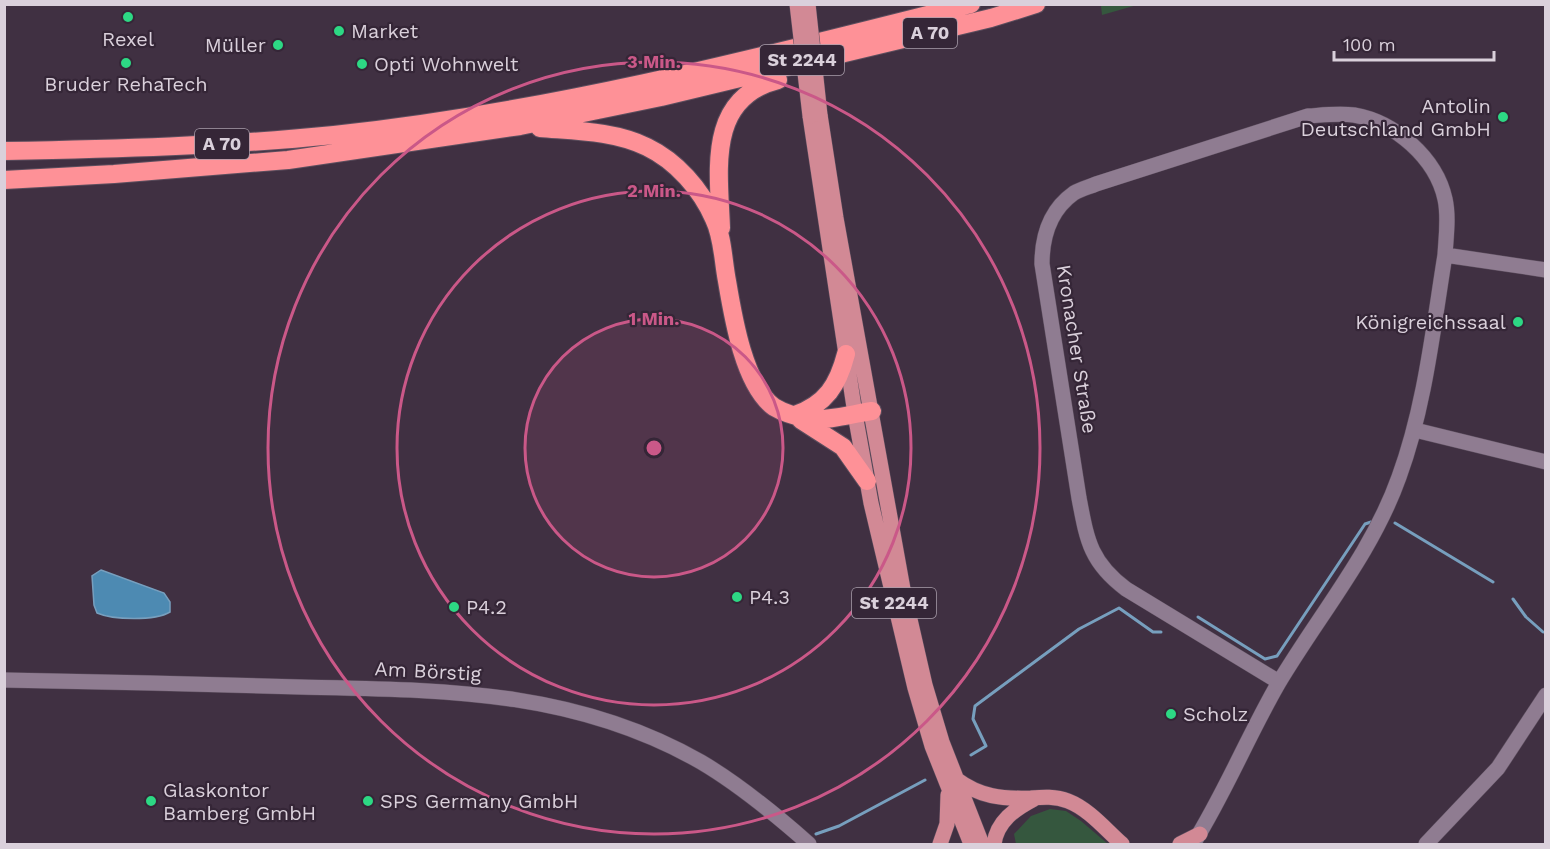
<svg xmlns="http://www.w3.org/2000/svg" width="1550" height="849" viewBox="0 0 1550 849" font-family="'Work Sans',sans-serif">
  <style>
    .green { fill: #35573e }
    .water { fill: #4d8ab2; stroke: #779fbe; stroke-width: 1.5 }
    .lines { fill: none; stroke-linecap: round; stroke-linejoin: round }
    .stream { stroke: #779fbe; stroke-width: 3 }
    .minor-casing { stroke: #5c4e5e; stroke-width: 16 }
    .major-casing { stroke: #5c4e5e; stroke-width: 16 }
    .highway-casing { stroke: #5c4e5e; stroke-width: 20 }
    .minor { stroke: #8f7c91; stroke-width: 15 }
    .major { stroke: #d28995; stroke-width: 15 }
    .highway { stroke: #fe9197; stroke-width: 18 }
    .major-bridge-casing { stroke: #5c4e5e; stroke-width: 16; stroke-linecap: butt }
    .major-bridge { stroke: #d28995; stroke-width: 15 }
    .ring { fill: none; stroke: #ca5888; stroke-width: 3 }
    .poi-dot { fill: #2dd884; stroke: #352637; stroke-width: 2 }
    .labels { text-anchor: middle; stroke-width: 4.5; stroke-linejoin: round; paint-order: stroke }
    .shield { fill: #352637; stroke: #a89daa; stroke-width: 1.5 }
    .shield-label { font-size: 18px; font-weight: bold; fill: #dad0db }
    .poi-label { font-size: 20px; fill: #dad0db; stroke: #352637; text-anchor: start }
    .street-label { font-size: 20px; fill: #dad0db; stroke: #352637 }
    .centre { fill: #ca5888; stroke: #352637; stroke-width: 3 }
    .ring-label { font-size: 18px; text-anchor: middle; font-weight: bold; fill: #ca5888; stroke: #352637; stroke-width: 4.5; stroke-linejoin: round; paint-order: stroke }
  </style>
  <rect width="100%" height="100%" fill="#403042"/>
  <!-- green -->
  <path class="green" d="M1105,4H1137V5L1102,15L1101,6Z
    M1050,809L1066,811L1081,821L1108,844H1016L1014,834L1031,816Z"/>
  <!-- water -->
  <path class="water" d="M101,570L164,593L170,602V612C155,621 113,620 97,613L94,605L92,576Z"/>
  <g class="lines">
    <!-- stream -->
    <path class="stream" d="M1395,523L1493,582
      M1513,599L1526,617L1543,632
      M1198,617L1265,659L1277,656L1365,524L1371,522
      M971,755L986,746L973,719L975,706L1079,629L1119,608L1153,632H1161
      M816,834L839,826L925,780"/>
    <!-- minor casing -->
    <g class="minor-casing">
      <path id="minor" d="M1445,255L1546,270
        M1415,430L1546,462
        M4,680C103,682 201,684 300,687C441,690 573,689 701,762C740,785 775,814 809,844
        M1193,844C1225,793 1248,736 1278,684C1319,615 1372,553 1399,477C1425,406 1433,329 1445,255C1446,237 1449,217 1445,199C1436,158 1395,122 1354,115C1339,113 1323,115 1308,116L1096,184C1089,187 1081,189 1074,193C1050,210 1042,237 1042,264L1079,498C1087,540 1090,562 1126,589L1279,682
        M1426,844L1498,768L1546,695"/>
    </g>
    <!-- major casing -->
    <g class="major-casing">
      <path id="major" d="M820,115L836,218L903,589L925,685L942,742L982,844
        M810,116L855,414L871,503L915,688L932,746L971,844
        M956,779C980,797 1002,799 1031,798C1043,797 1055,796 1068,801C1089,809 1106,830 1122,844
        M940,844L947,824L948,795
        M994,844C997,821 1015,809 1034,799
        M1180,844L1200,834"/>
    </g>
    <!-- highway casing -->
    <g class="highway-casing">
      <path id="highway" d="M540,128C575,131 614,131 647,147C676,161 701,189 714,219C723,237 723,261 727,281C733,317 744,385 774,407C784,413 798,417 809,419C829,421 852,414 872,411
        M4,151C115,149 225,146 334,135C550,112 762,57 971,4
        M4,180L114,174L288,160L520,126L661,97L991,18L1036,4
        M721,228C719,171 706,98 778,80
        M795,415C826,404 838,385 846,354
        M801,420L843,447L867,481"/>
    </g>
    <!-- minor -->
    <use href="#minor" class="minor"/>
    <!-- major -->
    <use href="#major" class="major"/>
    <!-- highway -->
    <use href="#highway" class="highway"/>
    <!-- major-bridge casing -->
    <g class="major-bridge-casing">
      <path id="major-bridge" d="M797,4L810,116
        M808,4L820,115"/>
    </g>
    <!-- major-bridge -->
    <use href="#major-bridge" class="major-bridge"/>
  </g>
  <!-- distance rings -->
  <circle cx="654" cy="448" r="129" fill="#ca5888" fill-opacity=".12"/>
  <g class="ring">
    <circle cx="654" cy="448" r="129"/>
    <circle cx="654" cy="448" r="257"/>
    <circle cx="654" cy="448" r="386"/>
  </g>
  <!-- markers -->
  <g class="poi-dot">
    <circle cx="128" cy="17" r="6"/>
    <circle cx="339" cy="31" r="6"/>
    <circle cx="278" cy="45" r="6"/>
    <circle cx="126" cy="63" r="6"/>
    <circle cx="362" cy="64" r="6"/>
    <circle cx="1503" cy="117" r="6"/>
    <circle cx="1518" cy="322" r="6"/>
    <circle cx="737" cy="597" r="6"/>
    <circle cx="454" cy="607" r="6"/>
    <circle cx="1171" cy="714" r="6"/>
    <circle cx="151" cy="801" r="6"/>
    <circle cx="368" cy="801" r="6"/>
  </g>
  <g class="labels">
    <!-- shield labels -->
    <g class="shield">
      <rect x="903" y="18" width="54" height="30" rx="4.5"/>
      <rect x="760" y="45" width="84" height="30" rx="4.5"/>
      <rect x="195" y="129" width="54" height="30" rx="4.5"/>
      <rect x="852" y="588" width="84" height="30" rx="4.5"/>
    </g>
    <g class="shield-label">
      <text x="930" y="39">A 70</text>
      <text x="802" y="66">St 2244</text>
      <text x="222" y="150">A 70</text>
      <text x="894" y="609">St 2244</text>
    </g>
    <!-- poi labels -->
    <g class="poi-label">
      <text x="351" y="38">Market</text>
      <text x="128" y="46" text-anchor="middle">Rexel</text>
      <text x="266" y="52" text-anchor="end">Müller</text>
      <text x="374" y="71">Opti Wohnwelt</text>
      <text x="126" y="91" text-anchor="middle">Bruder RehaTech</text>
      <text x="1491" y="113" text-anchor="end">Antolin<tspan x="1491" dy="23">Deutschland GmbH</tspan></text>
      <text x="1506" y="329" text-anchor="end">Königreichssaal</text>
      <text x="749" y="604">P4.3</text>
      <text x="466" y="614">P4.2</text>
      <text x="1183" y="721">Scholz</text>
      <text x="163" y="797">Glaskontor<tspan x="163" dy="23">Bamberg GmbH</tspan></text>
      <text x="380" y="808">SPS Germany GmbH</text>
    </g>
    <!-- street labels -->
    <g class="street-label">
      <text transform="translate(1077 349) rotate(81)" y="7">Kronacher Straße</text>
      <text transform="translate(428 671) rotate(3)" y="7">Am Börstig</text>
    </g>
  </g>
  <circle cx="654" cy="448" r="9" class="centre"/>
  <g class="ring-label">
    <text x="654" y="68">3 Min.</text>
    <text x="654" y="197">2 Min.</text>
    <text x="654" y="325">1 Min.</text>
  </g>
  <!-- border -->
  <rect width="1550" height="849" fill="none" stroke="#dad0db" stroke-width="12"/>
  <!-- scale -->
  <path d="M1334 51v9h160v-9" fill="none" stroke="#dad0db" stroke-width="3"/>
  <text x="1343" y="51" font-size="18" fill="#dad0db" stroke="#352637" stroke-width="4.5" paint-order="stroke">100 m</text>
</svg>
